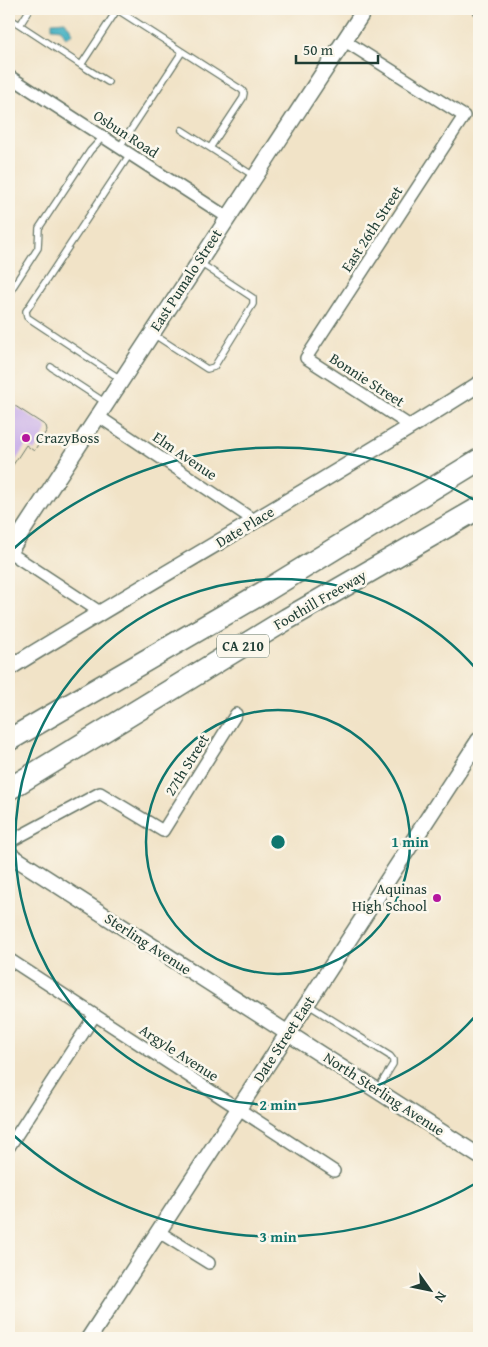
<svg xmlns="http://www.w3.org/2000/svg" width="488" height="1347" viewBox="0 0 488 1347" font-family="'Gentium Book Plus',serif">
  <style>
    .water { fill: #45b1c2; stroke: #32777b }
    .building { fill: #cab1e9 }
    .lines { fill: none; stroke-linecap: round; stroke-linejoin: round }
    .service-casing { stroke: #687767; stroke-width: 8 }
    .minor-casing { stroke: #687767; stroke-width: 14 }
    .tertiary-casing { stroke: #687767; stroke-width: 18 }
    .motorway-casing { stroke: #687767; stroke-width: 24 }
    .service { stroke: #fff; stroke-width: 5.5 }
    .minor { stroke: #fff; stroke-width: 11 }
    .tertiary { stroke: #fff; stroke-width: 15 }
    .motorway { stroke: #fff; stroke-width: 21 }
    .ring { fill: none; stroke: #0f766e; stroke-width: 2.5 }
    .poi-dot { fill: #b5179e; stroke: #fbf7ec; stroke-width: 2 }
    .labels { text-anchor: middle; stroke-width: 5; stroke-linejoin: round; paint-order: stroke }
    .shield { fill: #fbf7ec; stroke: #61756b; stroke-width: 1 }
    .shield-label { font-size: 14px; font-weight: bold; fill: #1f3d34 }
    .street-label { font-size: 15px; fill: #1f3d34; stroke: #fbf7ec }
    .poi-label { font-size: 15px; fill: #1f3d34; stroke: #fbf7ec; text-anchor: start }
    .centre { fill: #0f766e; stroke: #fbf7ec; stroke-width: 2.5 }
    .ring-label { font-size: 15px; text-anchor: middle; font-weight: bold; fill: #0f766e; stroke: #fbf7ec; stroke-width: 5; stroke-linejoin: round; paint-order: stroke }
  </style>
  <rect width="100%" height="100%" fill="#fbf7ec"/>
  <filter id="ink" filterUnits="userSpaceOnUse"><feTurbulence type="fractalNoise" baseFrequency=".02" numOctaves="2"/><feDisplacementMap in="SourceGraphic" scale="10" xChannelSelector="R" yChannelSelector="G"/><feConvolveMatrix kernelMatrix="1 2 1 2 8 2 1 2 1" color-interpolation-filters="sRGB"/></filter>
  <filter id="wash" filterUnits="userSpaceOnUse"><feTurbulence type="fractalNoise" baseFrequency=".0096" numOctaves="4" result="noise"/><feDisplacementMap in="SourceGraphic" scale="20" xChannelSelector="R" yChannelSelector="G"/><feGaussianBlur stdDeviation="1.12" result="paint"/><feColorMatrix in="noise" values="0 0 0 0 0 0 0 0 0 0 0 0 0 0 0 0 0 1.4 0 .05"/><feComposite in="paint" operator="in"/></filter>
  <g filter="url(#wash)">
    <rect width="100%" height="100%" fill="#f1e3c7"/>
    <!-- water -->
    <path class="water" d="M65,21L73,33L66,38L61,29L52,28V22Z"/>
    <g id="blocks">
      <!-- building -->
      <path class="building" d="M9,402L46,426L47,430L34,451L26,445L9,471Z"/>
    </g>
  </g>
  <g filter="url(#ink)">
    <use href="#blocks" fill-opacity="0" stroke="#687767" stroke-width="1"/>
    <g class="lines">
      <!-- service casing -->
      <g class="service-casing">
        <path id="service" d="M116,9L242,90L244,93L243,98L210,148L254,176
          M477,12L479,9
          M9,18L20,25L30,9
          M20,25L81,65
          M108,82L81,65L117,10
          M182,130L210,148
          M119,148L182,52
          M9,293L38,248L39,228L90,151L103,137
          M153,334L207,369L214,367L253,304V298L200,263
          M51,367L106,403
          M122,380L27,317L26,311L130,154
          M307,1004L390,1056L393,1060V1064L377,1090"/>
      </g>
      <!-- minor casing -->
      <g class="minor-casing">
        <path id="minor" d="M345,41L464,116L306,358L412,427
          M9,76L227,217
          M98,416L255,521
          M9,552L100,612
          M9,842L100,793L163,831L236,714
          M9,959L334,1171
          M9,1147L95,1015
          M159,1232L209,1263"/>
      </g>
      <!-- tertiary casing -->
      <g class="tertiary-casing">
        <path id="tertiary" d="M9,552L365,9
          M9,668C165,572 325,482 479,384
          M9,854L479,1156
          M89,1338L479,740"/>
      </g>
      <!-- motorway casing -->
      <g class="motorway-casing">
        <path id="motorway" d="M9,740L264,592L479,460
          M9,789L287,619L479,508"/>
      </g>
      <!-- service -->
      <use href="#service" class="service"/>
      <!-- minor -->
      <use href="#minor" class="minor"/>
      <!-- tertiary -->
      <use href="#tertiary" class="tertiary"/>
      <!-- motorway -->
      <use href="#motorway" class="motorway"/>
    </g>
  </g>
  <!-- distance rings -->
  <g class="ring">
    <circle cx="278" cy="842" r="132"/>
    <path d="M478 1013A263 263 0 1 1 478 671"/>
    <path d="M478 1182A395 395 0 0 1 11 1133M11 551A395 395 0 0 1 478 502"/>
  </g>
  <!-- markers -->
  <g class="poi-dot">
    <circle cx="26" cy="438" r="5"/>
    <circle cx="437" cy="898" r="5"/>
  </g>
  <g class="labels">
    <!-- shield labels -->
    <rect class="shield" x="217" y="634.5" width="52" height="23" rx="4"/>
    <g class="shield-label">
      <text x="243" y="651">CA 210</text>
    </g>
    <!-- street labels -->
    <g class="street-label">
      <text transform="translate(126 134) rotate(33)" y="5">Osbun Road</text>
      <text transform="translate(372 229) rotate(-57)" y="5">East 26th Street</text>
      <text transform="translate(186 280) rotate(-57)" y="5">East Pumalo Street</text>
      <text transform="translate(367 380) rotate(33)" y="5">Bonnie Street</text>
      <text transform="translate(185 456) rotate(34)" y="5">Elm Avenue</text>
      <text transform="translate(245 527) rotate(-31)" y="5">Date Place</text>
      <text transform="translate(320 600) rotate(-30)" y="5">Foothill Freeway</text>
      <text transform="translate(187 765) rotate(-58)" y="5">27th Street</text>
      <text transform="translate(148 944) rotate(33)" y="5">Sterling Avenue</text>
      <text transform="translate(284 1039) rotate(-57)" y="5">Date Street East</text>
      <text transform="translate(179 1053) rotate(33)" y="5">Argyle Avenue</text>
      <text transform="translate(384 1094) rotate(33)" y="5">North Sterling Avenue</text>
    </g>
    <!-- poi labels -->
    <g class="poi-label">
      <text x="36" y="443">CrazyBoss</text>
      <text x="427" y="894" text-anchor="end">Aquinas<tspan x="427" dy="17">High School</tspan></text>
    </g>
  </g>
  <circle cx="278" cy="842" r="8" class="centre"/>
  <g class="ring-label">
    <text x="410" y="847">1 min</text>
    <text x="278" y="1110">2 min</text>
    <text x="278" y="1242">3 min</text>
  </g>
  <!-- margin -->
  <rect width="488" height="1347" fill="none" stroke="#fbf7ec" stroke-width="30"/>
  <!-- north arrow -->
  <g transform="translate(430 1290) rotate(123)" stroke="#fbf7ec" stroke-width="4" paint-order="stroke">
  <path d="M0-4L9 19L0 12L-9 19Z" fill="#1f3d34"/>
  <text y="-8" font-size="14" font-weight="bold" text-anchor="middle" fill="#1f3d34">N</text>
  </g>
  <!-- scale -->
  <path d="M296 55v8h82v-8" fill="none" stroke="#1f3d34" stroke-width="2.5"/>
  <text x="303" y="55" font-size="15" fill="#1f3d34" stroke="#fbf7ec" stroke-width="4" paint-order="stroke">50 m</text>
</svg>
